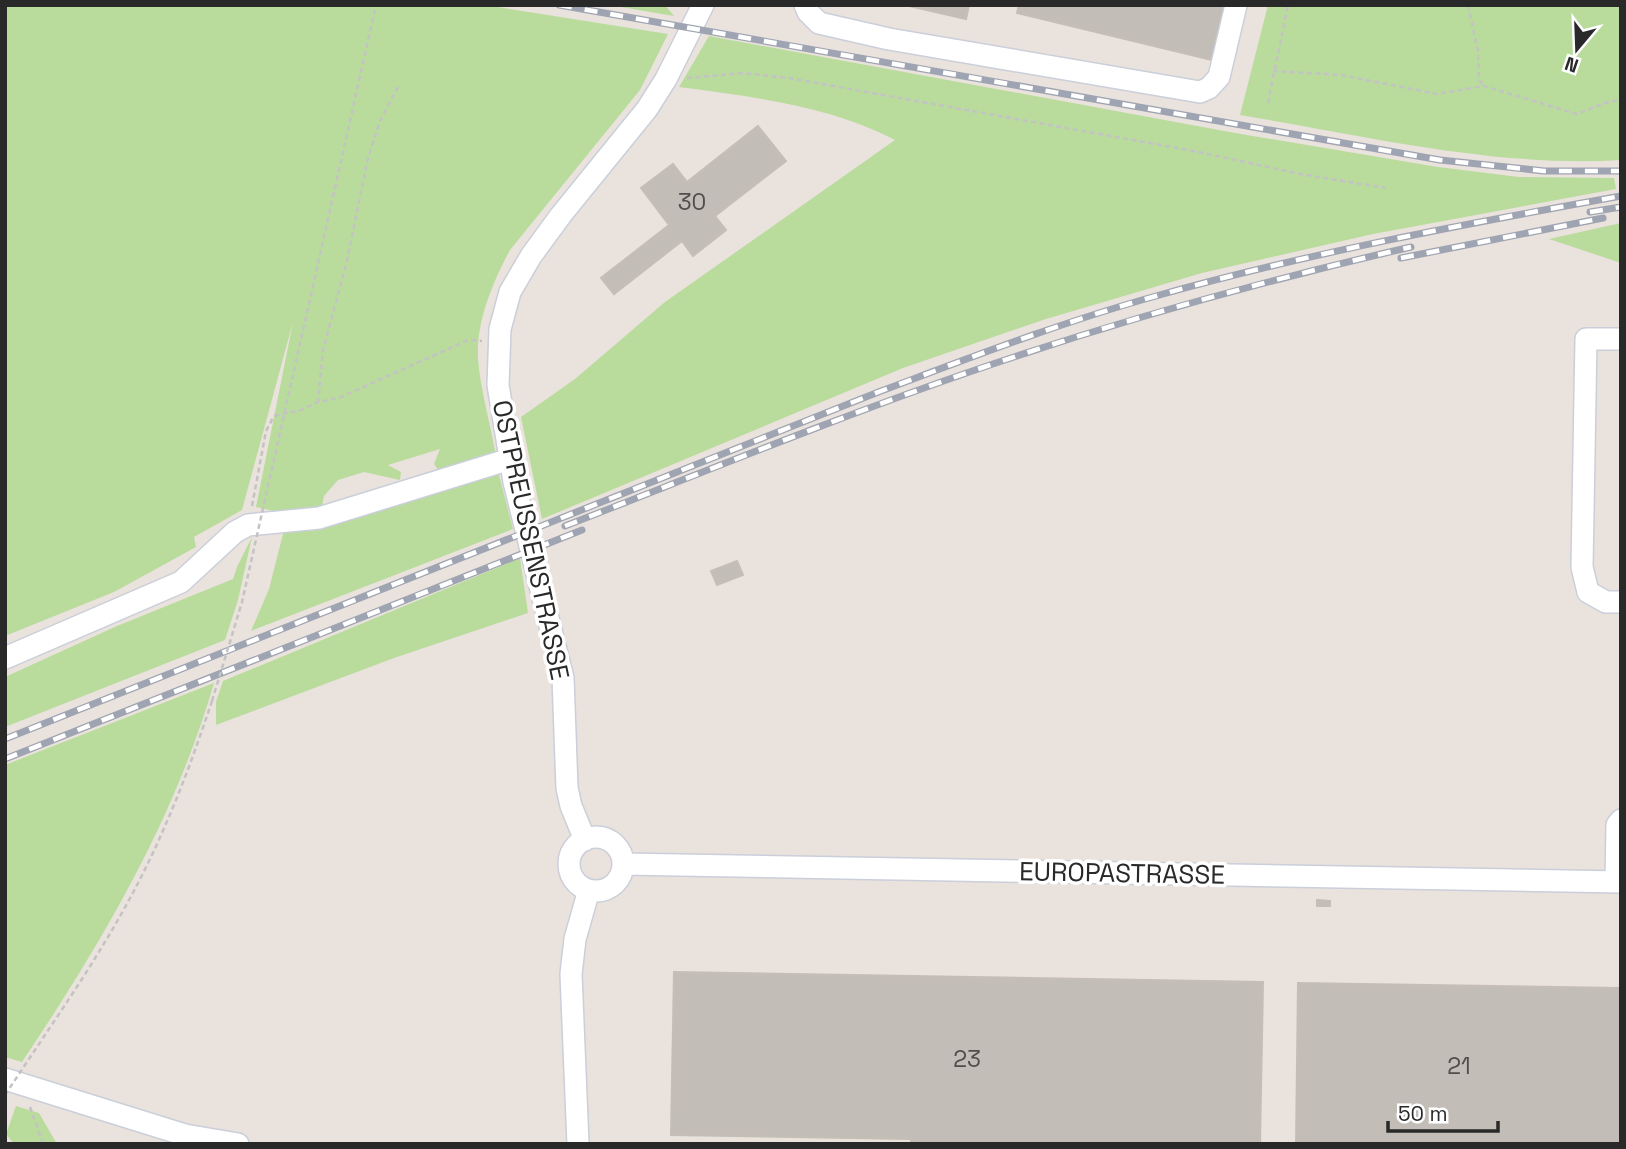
<svg xmlns="http://www.w3.org/2000/svg" width="1626" height="1149" viewBox="0 0 1626 1149" font-family="'Space Grotesk',sans-serif">
  <style>
    .green { fill: #b9dc9d }
    .building { fill: #c2beb7; stroke: #c5beb6; stroke-width: 2 }
    .lines { fill: none; stroke-linecap: round; stroke-linejoin: round }
    .minor-casing { stroke: #cacfda; stroke-width: 24 }
    .path { stroke: #c3c3c3; stroke-width: 2.5; stroke-dasharray: 5 3.5; stroke-linecap: butt }
    .minor { stroke: #fff; stroke-width: 21 }
    .rail-casing { stroke: #9fa4b2; stroke-width: 7 }
    .rail { stroke: #fff; stroke-width: 4.5; stroke-dasharray: 13; stroke-linecap: butt }
    .path-bridge { stroke: #c3c3c3; stroke-width: 2.5; stroke-dasharray: 5 3.5; stroke-linecap: butt }
    .labels { text-anchor: middle; stroke-width: 7; stroke-linejoin: round; paint-order: stroke }
    .number-label { font-size: 23px; fill: #4f4e4c }
    .street-label { font-size: 26px; fill: #292929; stroke: #fff }
  </style>
  <rect width="100%" height="100%" fill="#eae2dc"/>
  <!-- green -->
  <path class="green" d="M5,5H485L668,34L640,90L510,250C493,282 476,321 478,359C480,388 491,426 496,456L459,463L442,475L434,464L440,449L388,465L401,472L400,480L364,472L338,480L324,496L321,512L282,513L256,507L293,322L242,510L194,537L196,547L114,592L5,636Z
    M609,5H665L674,16Z
    M1268,5H1621V160C1498,168 1361,135 1240,115Z
    M709,36L1235,133L1438,167L1519,177L1614,178L1616,189L1373,234L1202,273L1046,319L903,368L542,519L521,417L575,379L665,302L895,140C828,105 753,97 679,87Z
    M1621,223V263L1549,239Z
    M498,471L513,529L251,631L269,589L284,530L312,531L361,511Z
    M252,537L238,600L225,640L5,727V677L117,626L233,579L237,567Z
    M520,558L528,613L394,658L216,725V702L223,681Z
    M214,683C174,821 101,944 22,1062L5,1057V765Z
    M16,1106L39,1113L57,1144H14L6,1134Z"/>
  <!-- building -->
  <path class="building" d="M905,5H969L966,19Z
    M1019,5H1225L1212,60L1017,13Z
    M758,126L786,161L715,216L726,230L693,256L682,241L614,294L601,278L669,225L641,188L673,164L687,182Z
    M737,561L743,575L717,585L711,571Z
    M1317,900L1330,901V906H1317Z
    M674,972L1263,982L1260,1144H911V1139L671,1135Z
    M1298,983L1621,988V1144H1296Z"/>
  <g class="lines">
    <!-- minor casing -->
    <g class="minor-casing">
      <path id="minor" d="M805,5L808,12L819,23L889,39L1200,92L1209,88L1219,77L1236,5
        M1621,339H1586L1582,567L1588,592L1606,602H1621
        M5,658L181,582L235,532L248,525L319,518L510,459
        M569 864a27 27 0 1 1 54 0a27 27 0 1 1-54 0Z
        M585,840L571,806L567,788L563,678L514,482L498,385L500,329L510,292L531,256L561,215L647,109L666,79L703,5
        M623,864L1621,882
        M1616,882L1617,825L1621,820
        M5,1079L185,1135L238,1144
        M578,1144L571,974L575,939L589,890"/>
    </g>
    <!-- path -->
    <path class="path" d="M1468,5L1478,51L1479,80L1484,86
      M1273,71L1341,75L1437,94L1484,86L1577,114L1608,102L1621,100
      M687,78L742,73L789,78L1199,152L1300,174L1386,188
      M398,87L380,121L368,158L346,265L323,350L318,402L339,398L468,340L482,341
      M1268,103L1288,5
      M252,506L266,431L274,416L301,410L318,402
      M57,1017C98,956 136,894 165,826C183,785 198,743 212,701
      M30,1107L43,1144"/>
    <!-- minor -->
    <use href="#minor" class="minor"/>
    <!-- rail casing -->
    <g class="rail-casing">
      <path id="rail" d="M559,5L1440,160L1544,171H1621
        M1590,212L1621,207
        M1401,258L1603,218
        M565,526C704,472 843,415 984,367C1125,319 1267,280 1411,247
        M5,739L881,391C972,357 1062,322 1156,296C1308,253 1465,224 1621,196
        M5,759L582,530"/>
    </g>
    <!-- rail -->
    <use href="#rail" class="rail"/>
    <!-- path-bridge -->
    <path class="path-bridge" d="M212,701L242,602L376,5
      M5,1095L57,1017"/>
  </g>
  <g class="labels">
    <!-- number labels -->
    <g class="number-label">
      <text x="692" y="210">30</text>
      <text x="967" y="1067">23</text>
      <text x="1459" y="1074">21</text>
    </g>
    <!-- street labels -->
    <g class="street-label">
      <text transform="translate(531 540) rotate(78)" y="9">OSTPREUSSENSTRASSE</text>
      <text transform="translate(1122 873) rotate(1)" y="9">EUROPASTRASSE</text>
    </g>
  </g>
  <!-- border -->
  <rect width="1626" height="1149" fill="none" stroke="#292929" stroke-width="14"/>
  <!-- north arrow -->
  <g transform="translate(1577 49) rotate(199)" stroke="#ffffff" stroke-width="5" paint-order="stroke">
  <path d="M0-5L12 26L0 18L-12 26Z" fill="#292929"/>
  <text y="-10" font-size="19" font-weight="bold" text-anchor="middle" fill="#292929">N</text>
  </g>
  <!-- scale -->
  <path d="M1388 1121v10h110v-10" fill="none" stroke="#292929" stroke-width="3.5"/>
  <text x="1398" y="1121" font-size="21" fill="#292929" stroke="#ffffff" stroke-width="5" paint-order="stroke">50 m</text>
</svg>
